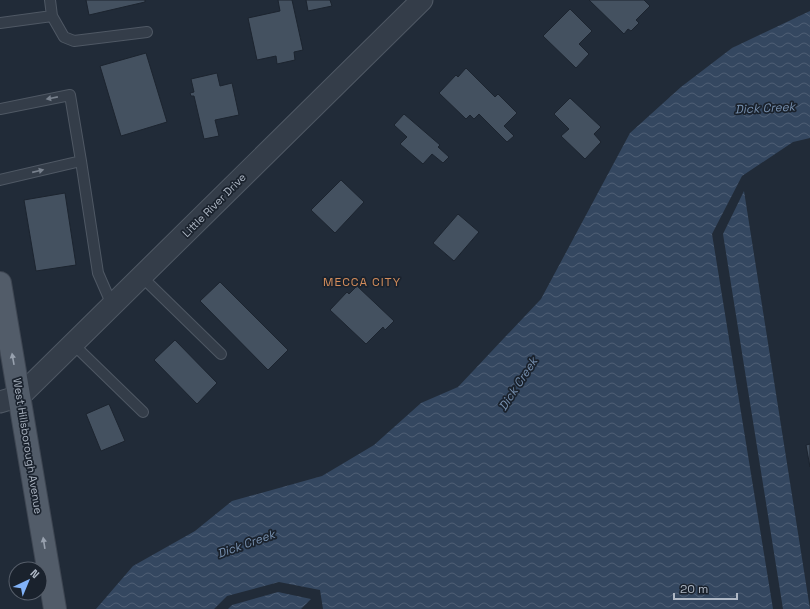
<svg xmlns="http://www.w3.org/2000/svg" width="810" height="609" viewBox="0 0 810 609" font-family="'Space Grotesk',sans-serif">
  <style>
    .water { fill: url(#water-waves) }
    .building { fill: #445160; stroke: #1c242f }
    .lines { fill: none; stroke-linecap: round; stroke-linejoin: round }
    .lane-casing { stroke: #4f5864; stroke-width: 12 }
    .street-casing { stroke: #4f5864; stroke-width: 23 }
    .primary-casing { stroke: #3e4652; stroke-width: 24 }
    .lane { stroke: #343d49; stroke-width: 10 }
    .street { stroke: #343d49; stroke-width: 21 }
    .primary { stroke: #525c69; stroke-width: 22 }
    .oneway { fill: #78818d }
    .oneway2 { fill: #98a1ae }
    .labels { text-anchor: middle; stroke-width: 3.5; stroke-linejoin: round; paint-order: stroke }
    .street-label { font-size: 11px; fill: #afb8c5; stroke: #1a222d }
    .water-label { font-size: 12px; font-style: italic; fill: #768fae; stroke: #1a222d }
    .neighbourhood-label { font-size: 12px; letter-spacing: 1px; fill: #d48d5b; stroke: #1a222d }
  </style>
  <defs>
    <pattern id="water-waves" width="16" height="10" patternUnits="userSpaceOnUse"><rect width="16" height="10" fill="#344760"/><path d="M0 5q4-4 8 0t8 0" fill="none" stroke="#4f5f75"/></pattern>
  </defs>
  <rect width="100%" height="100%" fill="#212b38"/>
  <!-- water -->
  <path class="water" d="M810,11V138L793,142L742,176L712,234L773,609H323L320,590L279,582L227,596L214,609H96L133,566L195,531L232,501L322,476L374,445L421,403L458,387L541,299L630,133L681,87L732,48Z
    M744,191L810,609H783L723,234Z
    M278,592L311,599L301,609H228L232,605Z"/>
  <!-- building -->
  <path class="building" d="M86,0H145V2L89,15Z
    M278,0H292L303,50L294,52L295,60L277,64L276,56L257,60L248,18L280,11Z
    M306,0H330L332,6L308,11Z
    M589,0H644L650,6L636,20L639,23L631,31L628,29L624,34Z
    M570,9L592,31L579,44L589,54L576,68L543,36Z
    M146,53L167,122L121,136L100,66Z
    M466,68L495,97L498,94L517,113L504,126L514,136L507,142L479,114L474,119L470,115L466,119L439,93L456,75L458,77Z
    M217,73L220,86L232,83L239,115L215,120L219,136L204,139L194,96H191L190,93L194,92L191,79Z
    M570,98L601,127L594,134L601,142L585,159L561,136L569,129L554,114Z
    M404,114L440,145L438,147L449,157L443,163L432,154L423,164L400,144L407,137L394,125Z
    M341,180L364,202L335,233L311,210Z
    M65,193L76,265L36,271L24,200Z
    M458,214L479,232L454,261L433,243Z
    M220,282L288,350L268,370L200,301Z
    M357,286L394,321L385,330L383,327L366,344L330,310L347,292L349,294Z
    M175,340L217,383L197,404L154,360Z
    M109,404L125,441L101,451L86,414Z
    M810,444V467L806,445Z"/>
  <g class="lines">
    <!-- lane casing -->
    <g class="lane-casing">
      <path id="lane" d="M52,16L64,37L74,41L147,32
        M0,23L52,16L50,0
        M0,109L70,95L81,161L0,180
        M81,161L98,273L112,305
        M141,276L221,354
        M73,344L143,412"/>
    </g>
    <!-- street casing -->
    <g class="street-casing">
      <path id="street" d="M0,402L20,396L422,0"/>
    </g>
    <!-- primary casing -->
    <g class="primary-casing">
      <path id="primary" d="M0,283L55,609"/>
    </g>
    <!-- lane -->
    <use href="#lane" class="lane"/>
    <!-- street -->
    <use href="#street" class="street"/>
    <!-- primary -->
    <use href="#primary" class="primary"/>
  </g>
  <!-- one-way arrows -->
  <defs><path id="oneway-solid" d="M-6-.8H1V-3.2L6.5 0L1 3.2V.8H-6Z"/></defs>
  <g class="oneway">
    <use href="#oneway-solid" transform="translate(52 98) rotate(169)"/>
    <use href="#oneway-solid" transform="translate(38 171) rotate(-13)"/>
  </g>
  <g class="oneway2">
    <use href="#oneway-solid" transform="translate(13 359) rotate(-100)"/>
    <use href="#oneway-solid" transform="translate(44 543) rotate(-99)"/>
  </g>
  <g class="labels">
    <!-- street labels -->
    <g class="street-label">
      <text transform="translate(214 205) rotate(-45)" y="4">Little River Drive</text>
      <text transform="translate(28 446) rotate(81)" y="4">West Hillsborough Avenue</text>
    </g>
    <!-- water labels -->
    <g class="water-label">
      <text transform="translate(765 108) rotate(-3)" y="4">Dick Creek</text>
      <text transform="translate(518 384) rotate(-57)" y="4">Dick Creek</text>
      <text transform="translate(246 544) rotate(-20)" y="4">Dick Creek</text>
    </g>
    <!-- neighbourhood labels -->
    <g class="neighbourhood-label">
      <text x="362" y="286">MECCA CITY</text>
    </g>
  </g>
  <!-- north arrow -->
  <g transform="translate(28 581) rotate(44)"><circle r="19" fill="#1a222d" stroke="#565e6a"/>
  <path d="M0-3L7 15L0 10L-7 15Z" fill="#81b2f8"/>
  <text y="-6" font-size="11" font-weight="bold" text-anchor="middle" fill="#afb8c5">N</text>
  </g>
  <!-- scale -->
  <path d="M674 593v6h63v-6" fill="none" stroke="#afb8c5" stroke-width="2"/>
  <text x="680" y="593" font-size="12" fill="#afb8c5" stroke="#1a222d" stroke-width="3" paint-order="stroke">20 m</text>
</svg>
